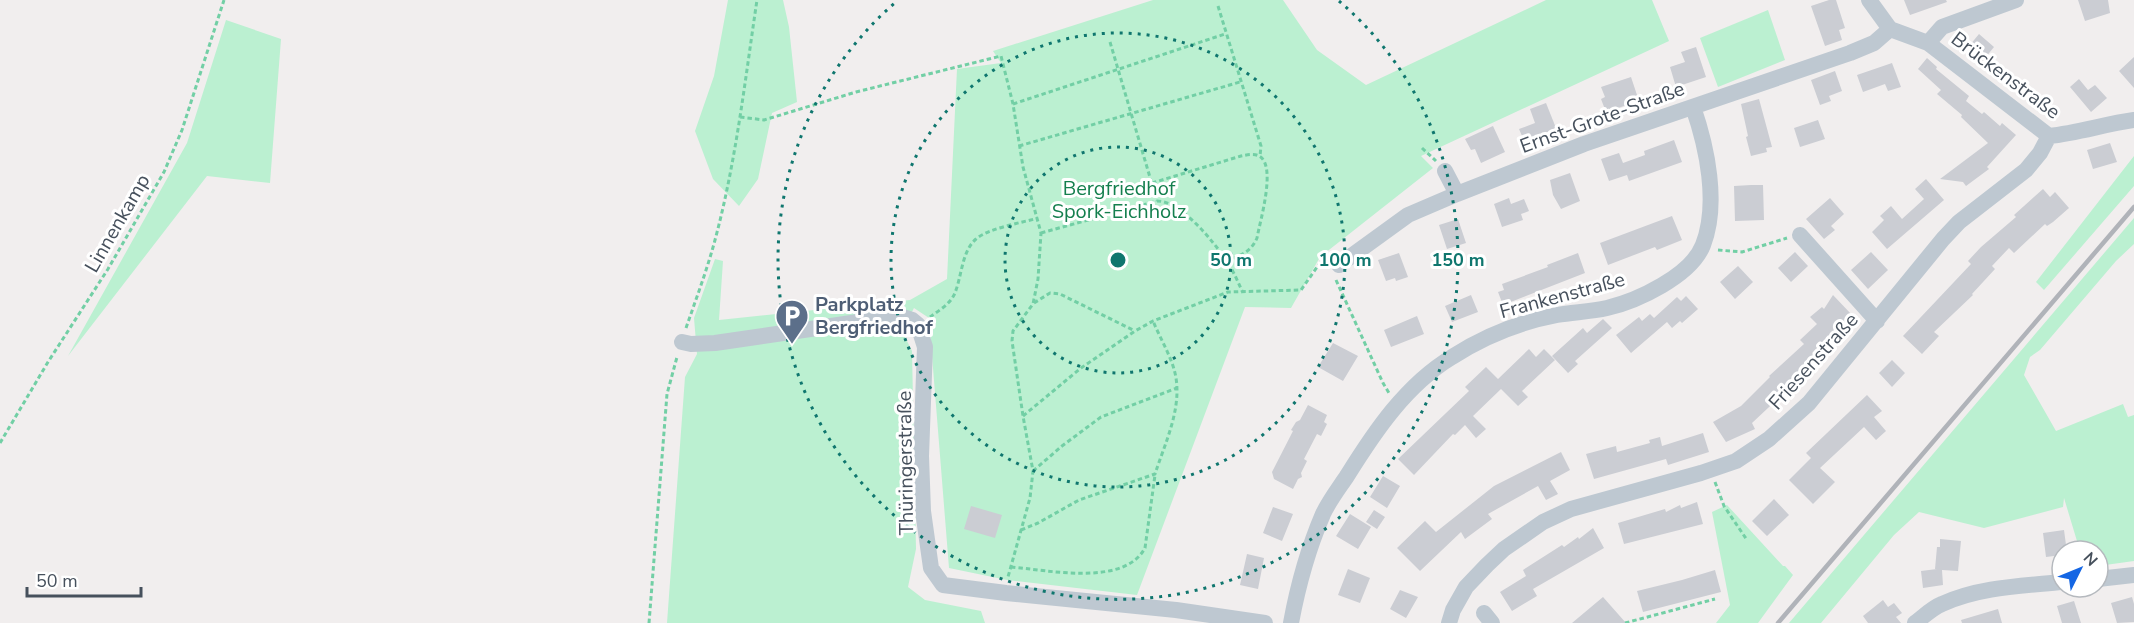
<svg xmlns="http://www.w3.org/2000/svg" width="2134" height="623" viewBox="0 0 2134 623" font-family="'Nunito Sans',sans-serif">
  <style>
    .green { fill: #bbf0d1 }
    .building { fill: #cbcdd3 }
    .lines { fill: none; stroke-linecap: round; stroke-linejoin: round }
    .path { stroke: #72cfa5; stroke-width: 3; stroke-dasharray: 4.5 3; stroke-linecap: butt }
    .minor { stroke: #bec8d1; stroke-width: 16 }
    .rail { stroke: #b0b3b9; stroke-width: 4.5 }
    .ring { fill: none; stroke: #0f766e; stroke-width: 3; stroke-dasharray: 3 6 }
    .labels { text-anchor: middle; stroke-width: 6; stroke-linejoin: round; paint-order: stroke }
    .street-label { font-size: 20px; fill: #46505c; stroke: #fff }
    .park-label { font-size: 20px; fill: #147f4e; stroke: #fff }
    .service-label { font-size: 20px; font-weight: bold; fill: #4e5e75; stroke: #fff; text-anchor: start }
    .centre { fill: #0f766e; stroke: #fff; stroke-width: 3 }
    .ring-label { font-size: 18px; text-anchor: middle; font-weight: bold; fill: #0f766e; stroke: #fff; stroke-width: 6; stroke-linejoin: round; paint-order: stroke }
  </style>
  <rect width="100%" height="100%" fill="#f1eeee"/>
  <!-- green -->
  <path class="green" d="M728,0H783L789,27L797,102L772,113L758,179L739,206L713,179L695,131L714,76Z
    M1153,0H1283L1317,50L1366,85L1546,0H1652L1669,41L1421,156L1433,168L1320,257L1291,308L1245,307L1137,595L1007,580L949,568L929,318L914,308L902,331L912,351L916,549L908,587L925,600L981,611L985,623H667L685,377L697,354L694,318L715,259L723,261L719,320L910,300L947,279L957,69L1001,63L993,51Z
    M1768,10L1785,60L1718,87L1700,38Z
    M226,20L281,39L270,183L207,176L68,356L187,143Z
    M2134,156V186L2044,290L2036,282Z
    M2134,218V244L2116,261L2040,350L2030,357L2024,375L2056,431L2123,404L2128,417L2134,415V561L2098,566V551H2080L2064,498L2063,507L1984,528L1919,512L1894,535L1821,623H1789Z
    M1727,505L1783,566H1785L1793,575L1758,623H1716L1730,605L1712,512Z"/>
  <!-- building -->
  <path class="building" d="M1829,0H1836L1845,28L1839,30L1842,40L1825,46L1811,6Z
    M1904,0H1946L1947,2L1910,15Z
    M2078,0H2108L2110,13L2085,21Z
    M1979,34L1994,47L1981,63L1965,51Z
    M1696,47L1706,77L1676,87L1670,67L1685,62L1681,52Z
    M2134,57V88L2119,71Z
    M1927,58L1937,67L1936,69L1969,96L1966,101L1982,114L1984,112L2000,126L2002,123L2016,135L1987,167L1989,169L1966,186L1963,182L1940,179L1988,143L1961,117L1962,115L1937,94L1941,90L1918,69Z
    M1892,63L1901,87L1888,91L1885,84L1863,92L1857,75Z
    M1835,71L1842,91L1829,96L1831,101L1820,105L1811,80Z
    M1631,77L1639,101L1606,112L1601,99L1605,97L1601,87Z
    M2079,79L2088,90L2095,85L2107,98L2091,112L2070,87Z
    M1759,99L1772,147L1766,148L1767,152L1751,156L1746,137L1748,136L1741,104Z
    M1546,103L1556,128L1525,143L1519,129L1535,123L1530,109Z
    M1818,120L1825,139L1800,147L1794,128Z
    M1493,126L1505,152L1481,163L1475,149L1471,150L1465,139Z
    M1674,140L1682,162L1629,181L1627,175L1609,181L1601,159L1619,153L1623,163L1645,155L1644,151Z
    M2110,143L2117,162L2093,169L2087,150Z
    M1570,173L1580,201L1561,209L1553,195L1550,180Z
    M1926,179L1944,200L1887,249L1872,232L1884,220L1880,216L1891,206L1902,219L1924,199L1915,189Z
    M1751,185H1763L1764,220L1735,221L1734,186Z
    M2043,189L2050,197L2055,192L2069,208L2053,222L2047,226L2045,224L2014,253L2009,248L1992,266L1995,269L1972,294L1973,295L1934,332L1939,336L1922,354L1903,336L1971,264L1968,261L1981,247L2016,217L2014,215Z
    M1509,198L1511,204L1524,199L1529,211L1521,214L1523,220L1502,227L1494,204Z
    M1830,198L1844,214L1831,226L1835,230L1824,239L1806,219Z
    M1672,216L1682,240L1657,250L1655,247L1608,265L1600,243Z
    M1458,219L1466,243L1447,249L1439,225Z
    M1795,252L1808,266L1791,282L1778,268Z
    M1871,252L1888,270L1868,289L1851,270Z
    M1399,253L1408,277L1396,281L1395,278L1386,281L1378,260Z
    M1578,253L1585,273L1503,305L1498,292L1504,290L1502,284L1548,267L1547,265Z
    M1738,266L1753,282L1735,299L1720,282Z
    M1471,295L1478,312L1452,322L1445,306Z
    M1833,295L1852,315L1812,353L1818,360L1815,365L1784,391L1785,392L1752,423L1755,429L1726,442L1713,422L1741,406L1770,377L1769,376L1804,344L1800,340L1817,324L1810,317L1822,307L1824,309Z
    M1686,296L1698,309L1682,323L1680,321L1672,328L1667,322L1631,353L1616,335L1639,317L1642,321L1650,314L1654,318L1677,297L1681,301Z
    M1417,316L1424,334L1391,347L1384,330Z
    M1603,319L1612,328L1575,361L1578,364L1568,373L1552,356L1583,328L1587,333Z
    M1333,343L1358,356L1343,381L1318,367Z
    M1529,349L1536,357L1544,349L1555,360L1522,391L1528,397L1518,406L1501,389L1473,416L1486,429L1476,438L1465,425L1455,435L1453,434L1414,475L1398,459L1469,391L1465,387L1486,367L1498,379Z
    M1892,360L1905,373L1892,387L1879,373Z
    M1867,395L1882,411L1874,417L1886,431L1876,440L1864,427L1820,468L1835,482L1813,504L1789,480L1811,458L1806,453Z
    M1308,405L1327,415L1324,422L1327,424L1321,436L1317,434L1304,459L1307,461L1301,473L1302,477L1298,479L1293,489L1274,479L1272,472L1293,431L1291,430L1296,422L1300,420Z
    M1703,433L1709,452L1668,465L1666,459L1594,479L1586,454L1616,446L1617,452L1650,443L1649,440L1660,437L1662,446Z
    M1561,452L1570,470L1550,481L1558,494L1546,500L1538,486L1488,514L1492,519L1465,539L1461,532L1420,571L1397,548L1425,521L1436,532L1494,486Z
    M1383,476L1400,486L1387,508L1370,497Z
    M1774,499L1789,515L1767,536L1752,521Z
    M1697,502L1703,524L1624,544L1618,523L1665,509L1666,512L1680,505L1681,508Z
    M971,506L1002,515L995,538L964,529Z
    M1273,507L1293,514L1282,541L1263,533Z
    M1374,510L1385,517L1377,529L1366,522Z
    M1350,514L1371,527L1358,549L1336,536Z
    M1593,528L1604,548L1533,589L1537,596L1512,611L1500,592L1526,576L1523,570L1562,545L1564,547L1578,537L1579,539Z
    M2064,530L2066,545L2064,546L2065,551H2062V555L2046,557L2043,533Z
    M1940,539L1961,541L1958,571L1942,570L1943,585L1923,588L1921,571L1937,569H1935L1937,547H1940Z
    M1247,554L1264,558L1258,589L1240,585Z
    M1348,569L1370,578L1360,603L1338,595Z
    M1715,570L1721,592L1643,612L1637,591L1682,580Z
    M1400,590L1418,597L1406,618L1390,609Z
    M1603,597L1626,623H1572Z
    M2132,597L2134,604V622L2117,623L2111,603Z
    M1883,600L1888,607L1894,603L1902,613L1896,617L1901,623H1868L1863,616Z
    M2074,601L2081,623H2062L2057,606Z
    M1998,609L2002,623H1962L1961,620Z"/>
  <g class="lines">
    <!-- path -->
    <path class="path" d="M1218,6L1261,146L1260,156
      M1110,42L1157,201
      M1013,104L1225,34
      M740,117L764,120L856,92L1001,56L1013,104L1023,167L1041,233L1038,279L1033,304L1013,331L1012,341L1023,416L1033,471L1030,498L1008,577
      M1019,146L1240,82
      M1422,148L1436,161
      M1152,183L1241,156C1246,155 1254,153 1259,156C1277,165 1260,221 1257,238C1251,252 1241,255 1227,261
      M1041,233L1157,201C1181,201 1213,241 1226,260C1233,270 1238,282 1243,293
      M1718,250L1742,252L1787,238
      M1336,280L1383,383L1389,393
      M1034,303L1050,293L1060,294L1135,331
      M930,317C938,311 949,305 954,295C962,278 961,252 976,239C989,228 1021,223 1038,218
      M686,328C696,299 707,270 715,240C736,162 745,80 757,0
      M1023,416L1081,368L1135,331L1153,321L1228,292L1301,290L1322,260L1325,261
      M0,443L48,362L108,269L164,172L182,130L224,0
      M1033,471L1062,446L1101,417L1177,388
      M1715,482L1724,506L1747,540
      M1021,530L1038,523L1079,500L1155,474C1165,443 1183,407 1175,373C1171,356 1160,338 1153,321
      M1011,567C1048,570 1124,587 1145,548L1155,475
      M649,623L667,394L677,357
      M1625,623L1715,599"/>
    <!-- minor -->
    <path class="minor" d="M1869,0L1890,29L1928,43L2049,136C2078,133 2105,124 2134,120
      M1928,43L1942,27L2016,0
      M1445,171L1457,194
      M1800,235L1877,321
      M1339,265L1408,215L1457,194L1584,144L1850,53L1874,43L1890,29
      M682,342L691,344L715,343L899,316L912,320L918,325L925,347L921,456L923,511L931,568L943,585L1006,593L1176,610L1265,623
      M2098,579L2134,575
      M1484,613L1492,623
      M1291,623C1298,585 1308,549 1323,514C1329,501 1339,488 1347,476C1375,431 1406,385 1452,357C1483,337 1520,322 1557,315C1573,312 1590,312 1607,308C1637,301 1691,276 1703,245C1719,204 1707,147 1693,107
      M1449,623L1453,610L1466,587L1487,565L1504,549L1543,522L1571,509L1701,473L1736,461L1769,439L1809,403L1943,239L1959,222L2026,170L2040,153L2049,136
      M1915,623C1923,617 1932,608 1942,604C1979,587 2021,586 2062,582"/>
    <!-- rail -->
    <path class="rail" d="M1778,623L2134,207"/>
  </g>
  <!-- distance rings -->
  <g class="ring">
    <circle cx="1118" cy="260" r="113"/>
    <circle cx="1118" cy="260" r="227"/>
    <path d="M1339 1A340 340 0 1 1 897 1"/>
  </g>
  <!-- icons -->
  <defs>
    <g id="parking-pin" transform="scale(1.725)"><path d="M0 17L-7.5 6A9.5 9.5 0 1 1 7.5 6Z" fill="#5c6f8a" stroke="#fff"/><path d="M-3.5-5.5H1a3.5 3.5 0 0 1 0 7H-1V5.5H-3.5ZM-1-3.4V-.6H.8a1.4 1.4 0 0 0 0-2.8Z" fill="#fff"/></g>
  </defs>
  <g fill-rule="evenodd">
    <use href="#parking-pin" x="792" y="316"/>
  </g>
  <g class="labels">
    <!-- street labels -->
    <g class="street-label">
      <text transform="translate(2006 75) rotate(37)" y="7">Brückenstraße</text>
      <text transform="translate(1602 117) rotate(-20)" y="7">Ernst-Grote-Straße</text>
      <text transform="translate(117 223) rotate(-60)" y="7">Linnenkamp</text>
      <text transform="translate(1562 295) rotate(-15)" y="7">Frankenstraße</text>
      <text transform="translate(1813 361) rotate(-48)" y="7">Friesenstraße</text>
      <text transform="translate(905 463) rotate(-91)" y="7">Thüringerstraße</text>
    </g>
    <!-- park labels -->
    <g class="park-label">
      <text x="1119" y="195">Bergfriedhof<tspan x="1119" dy="23">Spork-Eichholz</tspan></text>
    </g>
    <!-- service labels -->
    <g class="service-label">
      <text x="815" y="311">Parkplatz<tspan x="815" dy="23">Bergfriedhof</tspan></text>
    </g>
  </g>
  <circle cx="1118" cy="260" r="9" class="centre"/>
  <g class="ring-label">
    <text x="1231" y="266">50 m</text>
    <text x="1345" y="266">100 m</text>
    <text x="1458" y="266">150 m</text>
  </g>
  <!-- north arrow -->
  <g transform="translate(2080 569) rotate(47)"><circle r="28" fill="#ffffff" stroke="#b5b9be" stroke-width="1.5"/>
  <path d="M0-4.5L10 22L0 15L-10 22Z" fill="#1466e4"/>
  <text y="-9" font-size="16" font-weight="bold" text-anchor="middle" fill="#46505c">N</text>
  </g>
  <!-- scale -->
  <path d="M27 587v9h114v-9" fill="none" stroke="#46505c" stroke-width="3"/>
  <text x="36" y="587" font-size="18" fill="#46505c" stroke="#ffffff" stroke-width="4.5" paint-order="stroke">50 m</text>
</svg>
